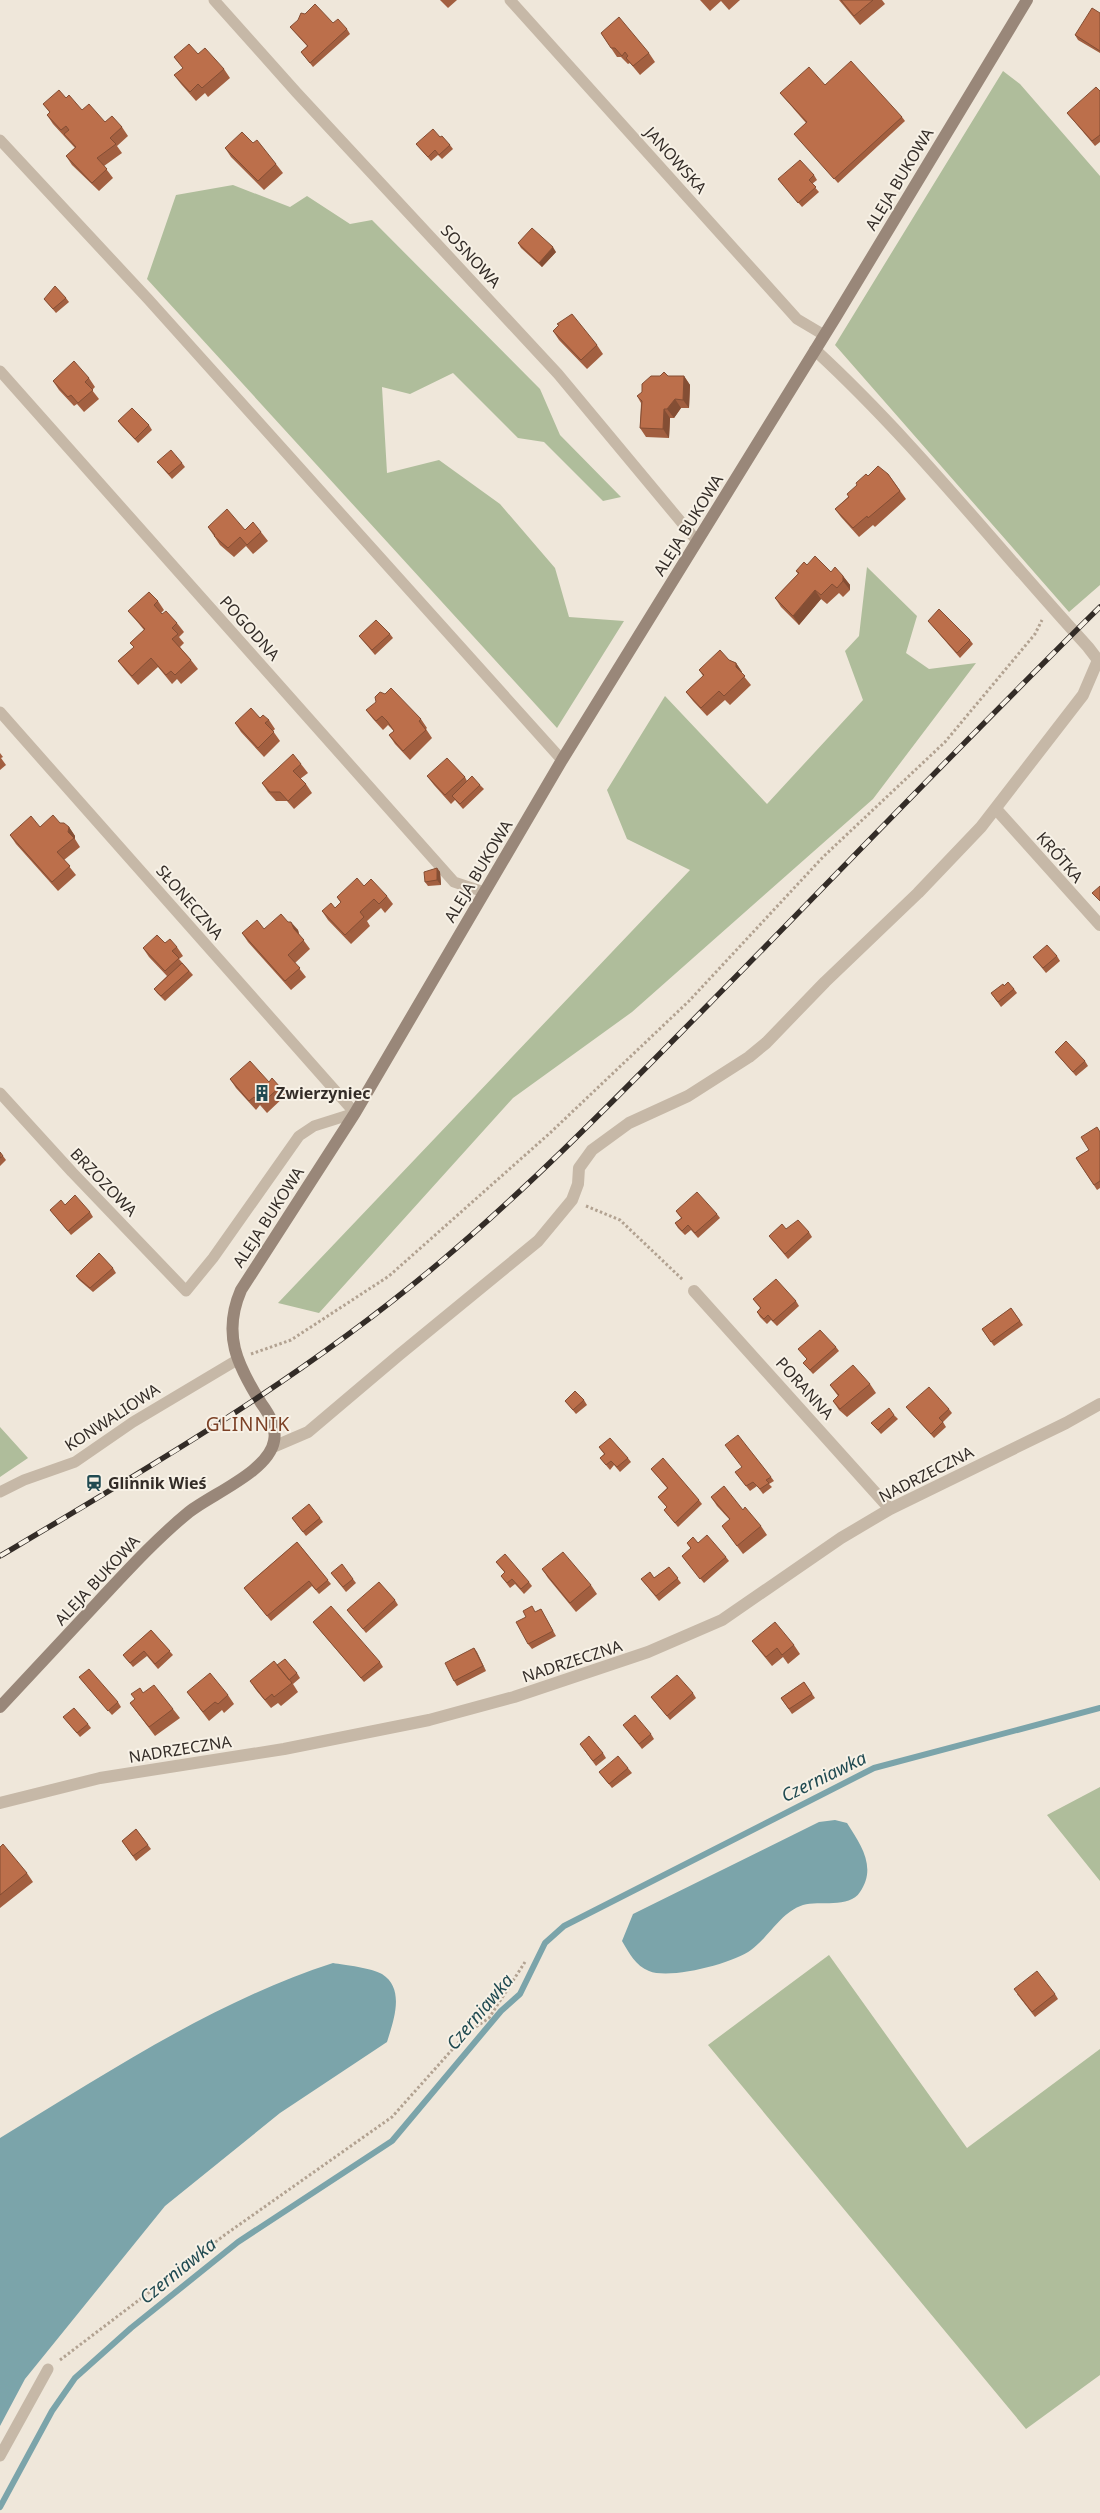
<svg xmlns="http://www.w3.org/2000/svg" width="1100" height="2513" viewBox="0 0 1100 2513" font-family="'Noto Sans',sans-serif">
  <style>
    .green { fill: #afbd9b }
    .water { fill: #7ba4aa }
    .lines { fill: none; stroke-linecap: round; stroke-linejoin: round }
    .stream { stroke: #7ba4aa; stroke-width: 6 }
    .path { stroke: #b2a291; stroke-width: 3; stroke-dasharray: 2.5 2.5; stroke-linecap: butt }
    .lane { stroke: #c6b8a7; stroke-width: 11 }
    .street { stroke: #c6b8a7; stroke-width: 12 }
    .secondary { stroke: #998779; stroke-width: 12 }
    .rail-casing { stroke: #332c27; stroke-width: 5.5 }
    .rail { stroke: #f7f1e6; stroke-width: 4; stroke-dasharray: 11; stroke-linecap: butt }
    .wall { fill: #a25f40 }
    .shaded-wall { fill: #844e34 }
    .building { fill: #bc6f4b; stroke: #844e34 }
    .labels { text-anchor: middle; stroke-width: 4; stroke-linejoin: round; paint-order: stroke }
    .street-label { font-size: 16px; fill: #332c27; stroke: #f7f1e6 }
    .poi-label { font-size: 16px; font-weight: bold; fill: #332c27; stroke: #f7f1e6; text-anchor: start }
    .water-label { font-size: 18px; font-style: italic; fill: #204a51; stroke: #f7f1e6 }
    .quarter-label { font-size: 19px; letter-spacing: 1px; fill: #7c4126; stroke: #f7f1e6 }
  </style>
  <rect width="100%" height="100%" fill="#efe7da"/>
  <!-- green -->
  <path class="green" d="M1003,71L1020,84L1100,176V585L1069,612L835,345Z
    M233,185L290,207L307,196L350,224L372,220L540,389L560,435L621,497L603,501L544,442L518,438L453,373L410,394L382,387L387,473L439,460L500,504L555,568L569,617L624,621L557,728L147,279L176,195Z
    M867,567L917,616L906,653L929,669L976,663L873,799L632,1012L513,1098L319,1313L278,1303L690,870L627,839L607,790L665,696L767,804L863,700L845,651L859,636Z
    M0,1427L28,1458L0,1477Z
    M1100,1787V1881L1047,1815Z
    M829,1955L967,2148L1100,2049V2375L1026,2429L708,2045Z"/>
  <!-- water -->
  <path class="water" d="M835,1820L847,1823C861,1845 877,1867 860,1892C849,1909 819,1900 803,1905C781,1912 769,1937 751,1950C734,1963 670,1980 649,1971C636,1966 629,1953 622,1941L633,1914L819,1822Z
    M333,1963C345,1965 372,1968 382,1974C406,1989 393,2022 387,2042L280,2113L165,2206L25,2379L0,2426V2138C107,2073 213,2002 333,1963Z"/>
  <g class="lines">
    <!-- stream -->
    <path class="stream" d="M0,2507L52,2411L75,2378L131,2328L238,2242L392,2141L501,2011L520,1994L545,1943L564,1926L874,1768L1100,1708"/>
    <!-- path -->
    <path class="path" d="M586,1206L620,1220L683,1280
      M251,1354L291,1340L389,1276L550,1133L689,1001L823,857L945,742L1035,634L1042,620
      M60,2360L226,2234L392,2117L467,2033L489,2018L525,1962"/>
    <!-- lane -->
    <path class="lane" d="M214,0L297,93L558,374L697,541
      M510,0L797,319L824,335
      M0,140L148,299L562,760
      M0,371L454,882L484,892
      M0,712L355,1113L314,1126L299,1136L213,1258L186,1291L72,1172L0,1093
      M0,1492L24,1480L75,1462L133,1422L237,1360
      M0,2456L48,2369"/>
    <!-- street -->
    <path class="street" d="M996,809L1100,925
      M694,1291L890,1509
      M273,1447L308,1432L399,1355L538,1241L572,1200L578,1184L579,1168L592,1150L629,1123L688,1096L749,1057L766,1043L825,982L918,893L981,827L1083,695L1098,660L1088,647C997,548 914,441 815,350
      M0,1803L100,1778L284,1749L429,1720L514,1697L648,1652L722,1620L841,1538L890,1509L1066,1423L1100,1404"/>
    <!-- secondary -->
    <path class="secondary" d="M0,1707C33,1672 65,1637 98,1602C127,1571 156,1539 189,1512C212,1494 269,1471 274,1441C277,1427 269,1414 261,1403C237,1365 222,1334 241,1290L355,1113L562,760L835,318L1027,0"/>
    <!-- rail casing -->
    <g class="rail-casing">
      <path id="rail" d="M0,1556C152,1466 304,1377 439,1263C534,1183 621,1093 709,1004C839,872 968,737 1100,607"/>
    </g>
    <!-- rail -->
    <use href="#rail" class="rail"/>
  </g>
  <!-- wall -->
  <path class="wall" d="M440,0H457L448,8Z
    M700,0H740L729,10L721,1L710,11Z
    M839,0H882L885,4L860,25Z
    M1100,13V53L1078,40L1075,35Z
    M333,23L347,29L350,34L313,67L301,52L307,46L290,27Z
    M601,33L649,53L655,62L640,75L630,63L628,64L621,57H617Z
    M174,57L224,69L230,78L208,97L205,93L196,101L181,84L174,75L183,68Z
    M1100,91V142L1095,146L1067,113Z
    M780,93L902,117L905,121L838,183L794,134L806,123Z
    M66,98L82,110L105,122L122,127L128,136L117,146L122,153L104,166L113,178L99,191L72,165L66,156L75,148L53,124L47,115L50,113L43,104Z
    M440,137L450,145L453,149L442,159L438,155L431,161L416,144Z
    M253,143L276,164L283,173L264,190L231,157L225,148Z
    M814,175L817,180L812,184L819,192L802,207L778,179Z
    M518,243L556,252L542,267L521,248Z
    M66,298L69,302L56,313L44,299Z
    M553,331L597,345L603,354L587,369L559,340Z
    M668,376H684L690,385L689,408H681L674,418H670L669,438L646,437L640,428L641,403L637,396Z
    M89,378L95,387L92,390L99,399L84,412L77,404L74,406L59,390L53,381Z
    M118,421L149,425L152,430L138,443L121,425Z
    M157,462L182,463L185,467L172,479Z
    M888,474L906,499L875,527L873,525L859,537L841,517L835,509L848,497L868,476Z
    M208,527L261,532L268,541L253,554L246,546L234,557L220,545Z
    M807,565L843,576L850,585V590L843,597L839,593L827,604L821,599L799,625L781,607L775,598L798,574L796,571Z
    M158,601L164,610L161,613L177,623L184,632L179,637L184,643L180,647L191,660L198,669L181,684L177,679L172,684L158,667L138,685L125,670L118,661L134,647L130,643L144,630L135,619L128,611Z
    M928,621L970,640L973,644L960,658Z
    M390,634L393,638L375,655L359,636Z
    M729,660L736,663L742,672V674L751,685L730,705L725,700L707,716L693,701L686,692L703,676L699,670Z
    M366,710L421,719L427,728L426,729L432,738L410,760L395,744L389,735L394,731L388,725L383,730L373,719Z
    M260,718L269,720L275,729L273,731L280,741L264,757L241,732L235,723Z
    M0,753L3,757L1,758L6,765L0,770Z
    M301,764L308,773L300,779L306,784L312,793L294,809L287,801H276L268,792L262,783Z
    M427,776L465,777L467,781L480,785L484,789L463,809L455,800L451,804L434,785Z
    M60,823L69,827L75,836V839L80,847L64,860L76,875L58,891L16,844L10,835L40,827Z
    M437,868L440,872L441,885L428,886L425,882Z
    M364,886L387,896L393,904L385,913L381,908L367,921L370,926L351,944L328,920L322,911L335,908L341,903L337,897Z
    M288,922L298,930L299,934L310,949L295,963L306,977L291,990L248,942L242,933L264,929Z
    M165,943L177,947L183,956L179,959L193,975L165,1001L157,993L154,989L167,976L149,957L143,948Z
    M1057,956L1060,961L1046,973L1033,957Z
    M1004,986L1014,989L1017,993L1001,1007L991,993Z
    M1055,1052L1085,1061L1088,1066L1076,1076Z
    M230,1079L269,1082L280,1087L286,1095L267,1113L260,1105L256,1110L236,1088Z
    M1100,1131V1188L1097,1190L1076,1158L1089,1150Z
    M0,1152L6,1160L0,1166Z
    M65,1205L90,1212L93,1217L71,1235L50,1210Z
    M676,1211L717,1214L720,1218L698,1238L691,1230L685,1235L678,1228L675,1223L681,1218Z
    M786,1229L809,1232L812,1237L788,1259L769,1236Z
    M113,1268L116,1273L93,1292L79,1280L76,1276Z
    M753,1299L796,1301L799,1306L777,1326L771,1320L767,1324L760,1317L757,1312L760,1308Z
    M1011,1308L1023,1325L994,1346L982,1329Z
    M836,1347L839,1351L813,1374L803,1363L807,1359L798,1349Z
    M870,1384L876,1393L847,1417L839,1410L833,1401L838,1396L830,1385Z
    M584,1400L587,1405L576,1414L565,1401Z
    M906,1407L949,1409L952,1413L943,1422L946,1427L934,1438Z
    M894,1415L898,1419L881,1434L871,1423Z
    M599,1447L628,1458L631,1462L620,1472L614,1465L610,1470L600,1458L604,1454Z
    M651,1469L699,1500L702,1504L678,1527L664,1510L667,1507L658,1497L667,1488Z
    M735,1472L771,1477L774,1481L769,1484L772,1487L763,1494L757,1486L750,1491Z
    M711,1497L743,1510L761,1526L767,1535L743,1554L722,1526L730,1520L717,1506Z
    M292,1518H320L323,1522L306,1536Z
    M297,1542L331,1584L319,1594L312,1586L271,1621L244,1588Z
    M687,1543H698L726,1557L729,1561L704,1583L682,1556L691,1549Z
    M496,1562L529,1582L532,1586L524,1594L515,1584L510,1588L501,1576L505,1573Z
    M669,1567L681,1583L659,1601L641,1579L654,1578Z
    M542,1569L591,1585L597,1594L576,1612L548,1578Z
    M331,1573L353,1579L356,1583L346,1592Z
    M395,1600L398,1605L366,1633L347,1610Z
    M541,1609L556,1636L532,1649L528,1644L535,1612Z
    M313,1622L380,1662L383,1667L364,1682Z
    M151,1630L173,1655L158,1669L147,1656L133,1667L123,1655Z
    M752,1641L794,1645L800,1654L788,1664L783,1657L772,1666L759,1650Z
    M474,1648L486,1671L457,1686L454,1681Z
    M277,1665L297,1673L300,1678L293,1684L298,1692L281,1706L278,1703L271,1708L256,1690L250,1681Z
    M79,1677L118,1702L121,1707L112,1715Z
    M804,1682L815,1698L792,1714L781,1698Z
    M187,1692L228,1695L234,1704L224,1713L222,1710L209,1721Z
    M143,1693L173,1709L180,1718L155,1736L130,1703Z
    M693,1693L696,1698L670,1720L651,1697Z
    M63,1717L88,1724L91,1728L80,1737Z
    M623,1725L651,1734L654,1739L642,1749Z
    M580,1744L603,1753L606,1758L596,1766Z
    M628,1768L632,1773L612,1788L599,1772Z
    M136,1829L151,1849L136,1861L122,1841Z
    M0,1847L27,1873L33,1882L0,1908Z
    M1017,1994H1055L1058,1999L1035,2017Z"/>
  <!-- shaded-wall -->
  <path class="shaded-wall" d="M553,247L556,252L542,267L539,263Z
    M684,376L690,385L689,408L683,400Z
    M675,399L681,408L674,418L667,409Z
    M664,409L670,418L669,438L663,429Z
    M843,576L850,585V590L843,581Z
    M815,590L821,599L799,625L793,616Z
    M736,663L742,672V676L736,667Z
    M69,827L75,836V839L68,832Z
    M437,868L440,872L441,885L437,880Z
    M291,922L298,930L300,938L294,929Z
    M474,1648L477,1652L486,1671L483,1666Z"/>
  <!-- building -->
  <path class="building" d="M841,0H873L854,16Z
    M315,4L333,23L338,19L347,29L310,63L301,52L308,46L290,27L298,20L301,13L305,14Z
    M1092,8L1100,13V51L1075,35Z
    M619,17L649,53L633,66L626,58L628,56L625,52L622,56L615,48H611L601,33Z
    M189,44L198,54L205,48L224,69L202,88L198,84L190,92L174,75L183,68L174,57Z
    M851,61L902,117L834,179L794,134L807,122L780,93L809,67L825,85Z
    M1096,87L1100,91V135L1092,141L1067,113Z
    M59,90L66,98L69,95L82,110L89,104L105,122L112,116L122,127L110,138L116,144L97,158L107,169L92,183L66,156L76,147L64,134L69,130L66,126L61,130L47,115L50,112L43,104Z
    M433,129L440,137L442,136L450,145L439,155L435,150L428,157L416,144Z
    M242,132L253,143L257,140L276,164L258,181L225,148Z
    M800,160L814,175L809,180L816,187L798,203L778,179Z
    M532,228L553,247L539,263L518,243Z
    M55,286L66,298L53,309L44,299Z
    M572,314L597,345L581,360L553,331L559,325L557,324Z
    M74,361L89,378L85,382L93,390L78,403L71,395L68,397L53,381Z
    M664,372L668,376H684L683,400L675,399L667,409H664L663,429L640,428L642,401L637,396L642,392V384L651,376H660Z
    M132,408L149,425L135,439L118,421Z
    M171,450L182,463L169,474L157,462Z
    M878,466L888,474L900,491L868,518L867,516L853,528L835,509L849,497L847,494L857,485L856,483L866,474L868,476Z
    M227,509L245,530L253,522L261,532L247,545L240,537L228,548L214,536L215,535L208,527Z
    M815,556L831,572L835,567L843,576V581L837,588L832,584L821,595L815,590L793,616L775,598L799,573L796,571L804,562L807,565Z
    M149,592L158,601L154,605L162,614L166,611L177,623L172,628L178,634L172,639L191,660L175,675L171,671L166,675L151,658L132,676L118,661L134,647L130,643L145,629L128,611Z
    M939,609L970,640L957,653L928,621Z
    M376,620L390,634L372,650L359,636Z
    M720,650L729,660L736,663V667L745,676L724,696L719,691L701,708L686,692L704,675L699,670Z
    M391,688L421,719L419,721L426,730L403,751L389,735L394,731L387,721L382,716L376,721L366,710L376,702L375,697L380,692L385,694Z
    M251,708L260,718L263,715L269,720L265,723L274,732L258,748L235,723Z
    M293,754L301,764L293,771L306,784L288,801L280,792H270L262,783Z
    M447,758L465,777L445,795L427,776Z
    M472,776L480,785L460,804L452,796Z
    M53,815L60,823H64L69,827L68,832L74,838L57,852L70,866L52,882L10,835L31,816L40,827Z
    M437,868V880L425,882L424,872Z
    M357,878L364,886L371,879L387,896L379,904L374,899L360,912L364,917L345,935L322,911L331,903L335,908L341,902L337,897Z
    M1100,886V901L1092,893Z
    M281,914L288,922H291L294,929L304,940L288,955L300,968L285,981L242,933L257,920L264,929Z
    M157,935L165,943L170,939L177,947L172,951L179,958L165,971L143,948Z
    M1047,945L1057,956L1043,968L1033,957Z
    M182,963L189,971L161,996L154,989Z
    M1008,982L1014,989L998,1002L991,993L1003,984L1004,986Z
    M1066,1041L1085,1061L1073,1072L1055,1052Z
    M250,1061L269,1082L272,1078L280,1087L261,1104L254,1097L249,1101L230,1079Z
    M1097,1127L1100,1132V1181L1094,1185L1076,1158L1089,1150L1081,1137Z
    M0,1152L3,1156L0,1158Z
    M697,1192L717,1214L695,1233L688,1225L682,1231L675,1223L682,1218L676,1211Z
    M75,1195L90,1212L68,1231L50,1210L61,1200L65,1205Z
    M798,1220L809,1232L785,1254L769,1236L782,1224L786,1229Z
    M99,1253L113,1268L90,1288L76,1276Z
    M776,1279L796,1301L773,1321L768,1315L764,1319L757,1312L761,1308L753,1299Z
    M1011,1308L1020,1321L991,1342L982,1329Z
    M820,1330L836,1347L810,1370L803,1363L807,1359L798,1349Z
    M853,1365L870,1384L840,1409L833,1401L839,1395L830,1385Z
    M929,1387L949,1409L939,1418L943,1422L931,1434L906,1407Z
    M575,1391L584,1400L573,1410L565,1401Z
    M889,1408L894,1415L878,1430L871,1423Z
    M738,1435L771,1477L766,1480L769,1483L760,1489L753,1482L746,1486L735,1472L742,1467L725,1445Z
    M610,1438L628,1458L617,1467L611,1461L606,1465L600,1458L605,1454L599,1447Z
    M663,1458L699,1500L675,1523L664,1510L667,1507L658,1497L668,1488L651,1469Z
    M724,1486L743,1510L745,1507L761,1526L737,1546L722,1526L730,1519L711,1497Z
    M309,1504L320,1518L303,1532L292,1518Z
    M707,1535L726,1557L700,1579L682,1556L691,1548L687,1543L693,1537L698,1543Z
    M297,1542L328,1580L316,1590L309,1581L267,1616L244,1588Z
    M563,1552L591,1585L570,1603L542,1569Z
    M505,1554L529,1582L521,1589L512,1579L507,1583L501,1576L505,1572L496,1562Z
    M342,1564L353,1579L343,1587L331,1573Z
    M669,1567L678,1578L656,1596L641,1579L650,1572L654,1578Z
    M379,1582L395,1600L363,1629L347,1610Z
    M331,1606L380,1662L361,1678L313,1622Z
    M532,1606L535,1612L541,1609L553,1631L528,1644L516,1622L526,1617L523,1611Z
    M775,1622L794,1645L782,1655L777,1648L766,1657L752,1641Z
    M151,1630L170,1651L155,1664L144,1651L130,1663L123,1655Z
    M474,1648L483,1666L454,1681L445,1663Z
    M285,1659L297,1673L289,1680L277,1665Z
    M274,1661L292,1683L274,1697L272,1694L265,1700L250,1681Z
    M89,1669L118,1702L108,1711L79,1677Z
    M210,1673L228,1695L218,1704L215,1702L203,1712L187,1692Z
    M677,1675L693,1693L667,1716L651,1697Z
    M804,1682L812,1694L789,1709L781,1698Z
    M154,1685L173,1709L149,1727L130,1703L135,1699L131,1694L140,1688L143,1693Z
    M74,1708L88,1724L77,1733L63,1717Z
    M635,1715L651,1734L639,1744L623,1725Z
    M589,1736L603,1753L593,1761L580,1744Z
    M618,1756L628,1768L609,1784L599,1772Z
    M136,1829L148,1845L133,1856L122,1841Z
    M3,1844L27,1873L0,1895V1847Z
    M1037,1971L1055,1994L1032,2012L1014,1989Z"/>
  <!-- icons -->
  <defs>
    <g id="building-bare" transform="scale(1.35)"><path d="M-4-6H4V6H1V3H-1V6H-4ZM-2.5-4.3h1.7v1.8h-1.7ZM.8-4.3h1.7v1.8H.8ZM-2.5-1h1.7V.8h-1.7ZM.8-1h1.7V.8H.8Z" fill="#204a51" stroke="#f7f1e6" stroke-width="2.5" paint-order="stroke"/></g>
    <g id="station-bare" transform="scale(1.35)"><path d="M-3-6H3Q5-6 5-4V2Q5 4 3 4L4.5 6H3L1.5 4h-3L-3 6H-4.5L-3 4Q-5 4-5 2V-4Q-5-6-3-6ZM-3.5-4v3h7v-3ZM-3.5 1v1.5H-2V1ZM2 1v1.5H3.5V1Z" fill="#204a51" stroke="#f7f1e6" stroke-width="2.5" paint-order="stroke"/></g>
  </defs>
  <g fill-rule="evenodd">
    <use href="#building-bare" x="262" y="1093"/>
    <use href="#station-bare" x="94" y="1483"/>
  </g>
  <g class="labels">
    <!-- street labels -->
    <g class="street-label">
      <text transform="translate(676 160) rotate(48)" y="6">JANOWSKA</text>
      <text transform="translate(899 179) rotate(-59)" y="6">ALEJA BUKOWA</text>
      <text transform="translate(471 256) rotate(47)" y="6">SOSNOWA</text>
      <text transform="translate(688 525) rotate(-58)" y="6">ALEJA BUKOWA</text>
      <text transform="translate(250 628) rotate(48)" y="6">POGODNA</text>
      <text transform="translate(1060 857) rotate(49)" y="6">KRÓTKA</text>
      <text transform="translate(478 871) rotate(-59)" y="6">ALEJA BUKOWA</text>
      <text transform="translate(190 902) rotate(49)" y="6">SŁONECZNA</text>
      <text transform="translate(104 1182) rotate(46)" y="6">BRZOZOWA</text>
      <text transform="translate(268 1217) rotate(-57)" y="6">ALEJA BUKOWA</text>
      <text transform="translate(805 1388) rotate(48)" y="6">PORANNA</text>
      <text transform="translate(112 1417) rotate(-33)" y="6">KONWALIOWA</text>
      <text transform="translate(926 1474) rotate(-27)" y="6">NADRZECZNA</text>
      <text transform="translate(97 1580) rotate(-47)" y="6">ALEJA BUKOWA</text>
      <text transform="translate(572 1661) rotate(-18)" y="6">NADRZECZNA</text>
      <text transform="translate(180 1749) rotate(-9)" y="6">NADRZECZNA</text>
    </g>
    <!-- poi labels -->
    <g class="poi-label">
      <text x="276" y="1099">Zwierzyniec</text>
      <text x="108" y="1489">Glinnik Wieś</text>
    </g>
    <!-- water labels -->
    <g class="water-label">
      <text transform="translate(824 1777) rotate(-26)" y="6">Czerniawka</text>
      <text transform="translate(480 2012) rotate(-50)" y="6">Czerniawka</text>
      <text transform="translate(178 2271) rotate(-39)" y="6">Czerniawka</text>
    </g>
    <!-- quarter labels -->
    <g class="quarter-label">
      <text x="248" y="1431">GLINNIK</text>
    </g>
  </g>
</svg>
